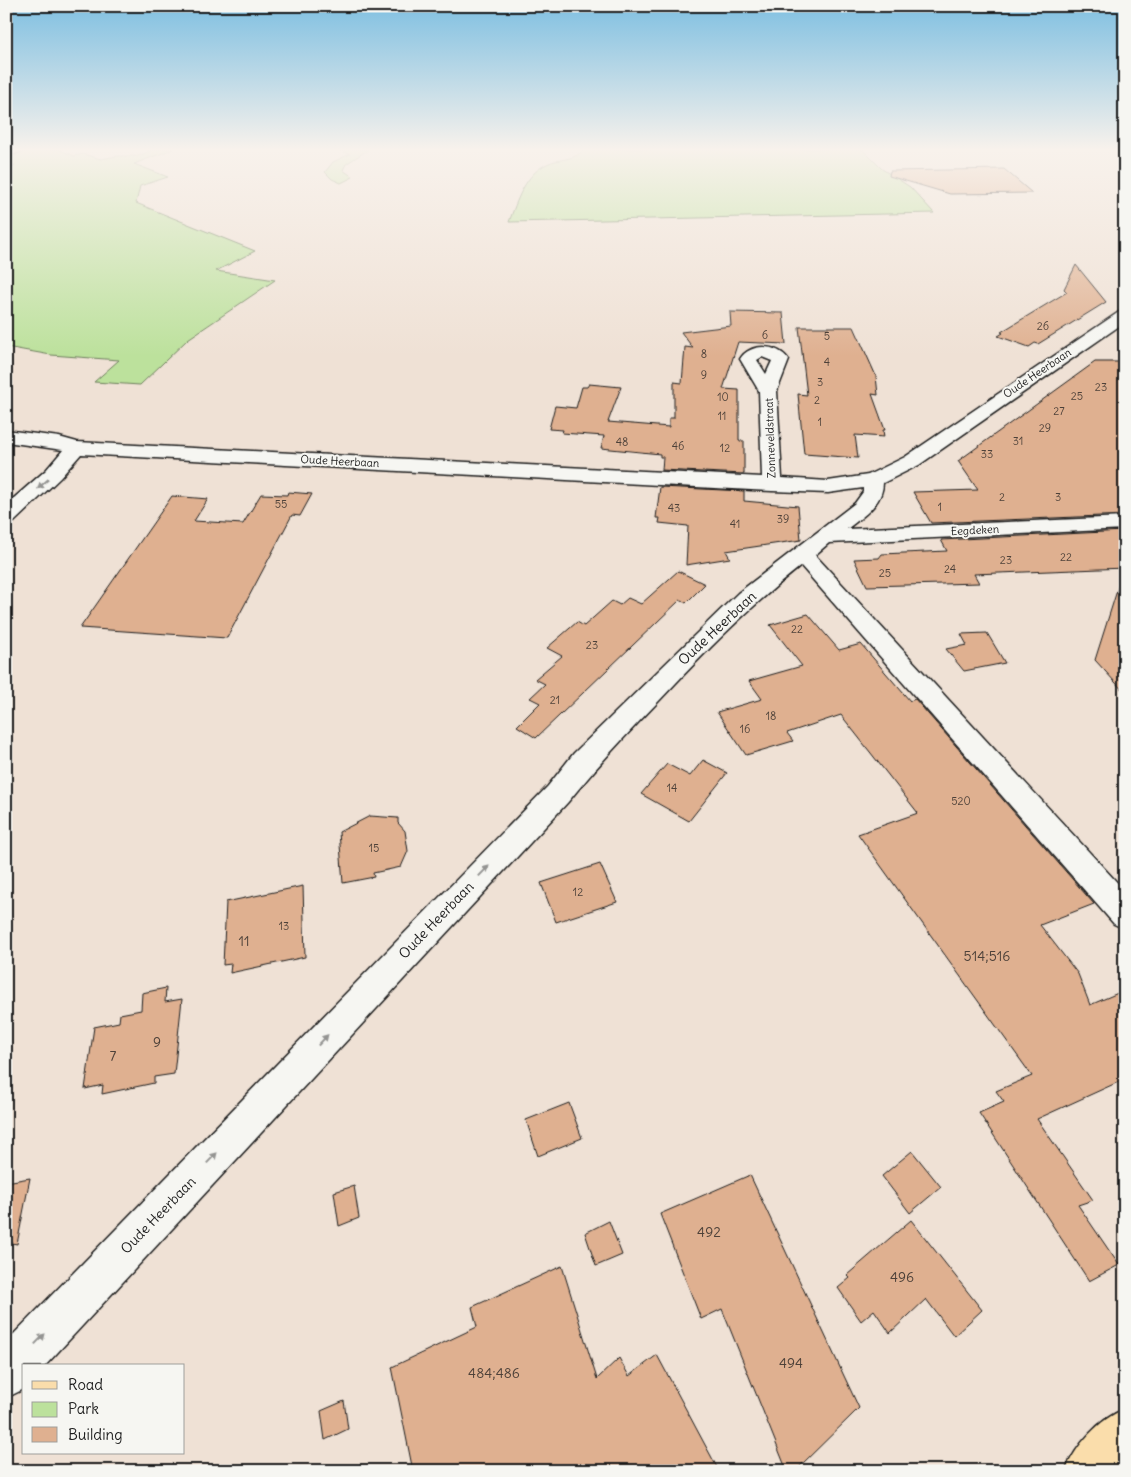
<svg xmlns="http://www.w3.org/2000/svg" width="1131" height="1477" viewBox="0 0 1131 1477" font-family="Delius,sans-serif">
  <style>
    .green { fill: #bce19c; stroke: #6c7e5c }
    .building { fill: #dfb090; stroke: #1c1c1c }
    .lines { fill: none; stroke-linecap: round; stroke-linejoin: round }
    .minor-casing { stroke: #1c1c1c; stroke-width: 3 }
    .major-casing { stroke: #1c1c1c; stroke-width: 3 }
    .minor { fill: #f6f6f2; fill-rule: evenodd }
    .major { fill: #faddab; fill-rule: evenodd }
    .oneway { fill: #949492 }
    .labels { text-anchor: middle; stroke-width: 4; stroke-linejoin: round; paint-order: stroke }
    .number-label { font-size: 11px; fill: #4d4139 }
    .far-street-label { font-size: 11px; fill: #1c1c1c; stroke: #f6f6f2 }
    .street-label { font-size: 14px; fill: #1c1c1c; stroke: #f6f6f2 }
    .near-number-label { font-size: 14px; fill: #4d4139 }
  </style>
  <rect width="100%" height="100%" fill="#efe1d5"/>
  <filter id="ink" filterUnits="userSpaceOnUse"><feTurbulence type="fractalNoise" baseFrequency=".02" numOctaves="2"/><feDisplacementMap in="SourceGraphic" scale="10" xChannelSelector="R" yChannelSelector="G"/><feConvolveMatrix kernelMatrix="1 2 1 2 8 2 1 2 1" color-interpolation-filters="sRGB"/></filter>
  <g filter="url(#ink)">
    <!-- green -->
    <path class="green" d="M29,149H58L74,156L83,154L101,159L117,156H138L155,149H173L134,164L168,177L140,186L136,203L255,251L216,271L275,280L188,339L140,385L94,382L119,360L51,355L6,347V172L15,165L6,164V156Z
      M336,149H369L346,164L343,170L353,177L341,183L332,179L325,172L333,162L350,154Z
      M583,149H862L882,169L910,187L934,213L509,222C517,201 525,174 547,164C558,158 577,161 583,149Z"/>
    <!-- building -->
    <path class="building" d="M1004,169L1032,193L950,194L889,176L890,171Z
      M1076,265L1106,302L1038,344L1035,343L1029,347L998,336L1003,333L1001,332L1067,292L1064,289Z
      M730,312L783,313L786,344L738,342L723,389L739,390V441H744V474L662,470L663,457H660V454L601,448L604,436L562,433L563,430L549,429L555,406L576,408L582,387H587L589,384L621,387L608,422L669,427V418H674V382L682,383L685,347L693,348L681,332L731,326Z
      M799,327H854L876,376L878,395L872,394L885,430H883L884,437L855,435L858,458L804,454L798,394L807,395Z
      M1095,362H1125V515L931,523L913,492L978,490L958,461Z
      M660,487L744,491V501L798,506L801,540L726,551L730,558L686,565L688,526L659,523L660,518H656Z
      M288,492L312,494L300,516L292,515L227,638L80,628L172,496L208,499L194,521L243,524L261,494L287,495Z
      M1125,531V568L974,574L979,583L867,586L854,559L879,558L882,554L947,551L941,540Z
      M678,571L705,584L686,603L680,600L536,738L517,726L540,703L530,698L545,684L535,679L562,656L547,648L577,622L584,626L612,601L620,605L628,598L641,604Z
      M1120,581L1125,582V693L1095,660Z
      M808,614L839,650L861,644L910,701L915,699L1094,904L1040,925L1078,974L1090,1005L1125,990V1079L1037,1119L1093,1200L1078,1205L1119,1265L1089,1281L979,1113L1004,1102L996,1091L1032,1076L858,834L918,813L841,715L787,733L793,741L746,755L717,712L762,699L749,681L802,666L770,625Z
      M987,633L1005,663L964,671L946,649L967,645L961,634Z
      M703,760L727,773L689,821L641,794L667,764L690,776Z
      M370,816L398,818V823L405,831L408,851L401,867L373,873L374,877L343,883L339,832Z
      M600,864L617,902L556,922L541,883Z
      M303,886L305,957L230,973L231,964L223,965L226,902Z
      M166,988L165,1002L182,999L174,1074L154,1077V1083L102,1094L103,1085L85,1089L94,1027L119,1022L120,1014L141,1010L142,993Z
      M569,1103L582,1138L538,1156L526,1120Z
      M912,1151L941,1187L910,1213L882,1176Z
      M750,1175L859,1408L795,1471H787L722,1309L701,1319L660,1214Z
      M30,1178L17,1244L6,1242V1182Z
      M354,1186L359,1218L339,1226L334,1192Z
      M911,1220L982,1310L954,1336L926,1299L890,1333L874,1310L861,1321L838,1288L850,1278L847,1275Z
      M609,1221L622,1255L596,1266L585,1233Z
      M562,1266L597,1379L619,1358L629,1376L657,1355L719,1471H413L392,1367L477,1327L472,1307Z
      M344,1401L348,1429L325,1440L321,1411Z"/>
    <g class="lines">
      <!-- minor casing -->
      <g class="minor-casing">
        <path id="minor" d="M10,149H27L6,157V150Z
          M1125,310V322L919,465L883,483C883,504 862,517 847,529L1125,517V529L829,543L815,555L1125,891V929L1114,924L801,566C748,608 703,654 657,703C626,735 596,767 568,802L45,1366H24V1389L6,1398V1342L548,786L574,753L738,593L855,503L863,492V488L828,493L772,491L81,454L60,478L14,522L6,523V505L46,470L63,450L6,442V430L59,437L77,442L762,477L759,391L740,359C751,342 778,344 789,360L777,391L782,478L828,481L868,475L905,457L1119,312ZM762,357L772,361L766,374L757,360Z"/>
      </g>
      <!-- major casing -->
      <g class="major-casing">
        <path id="major" d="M1125,1409V1467L1122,1471H1065C1076,1445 1099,1419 1125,1409Z"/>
      </g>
      <!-- minor -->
      <use href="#minor" class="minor"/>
      <!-- major -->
      <use href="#major" class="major"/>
    </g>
    <!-- one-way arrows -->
    <defs><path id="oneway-solid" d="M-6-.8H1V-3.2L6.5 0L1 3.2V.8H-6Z" transform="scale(1.25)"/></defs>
    <g class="oneway">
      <use href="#oneway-solid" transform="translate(43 484) rotate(138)"/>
      <use href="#oneway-solid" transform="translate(484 871) rotate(-46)"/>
      <use href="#oneway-solid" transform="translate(323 1040) rotate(-47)"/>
      <use href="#oneway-solid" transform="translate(212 1158) rotate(-46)"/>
      <use href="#oneway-solid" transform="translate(40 1339) rotate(-46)"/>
    </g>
  </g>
  <!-- sky -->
  <linearGradient id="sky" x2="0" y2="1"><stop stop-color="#7ebfe1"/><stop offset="0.42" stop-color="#f8f2ec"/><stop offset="1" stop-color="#f8f2ec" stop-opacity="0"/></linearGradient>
  <rect width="1131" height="356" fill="url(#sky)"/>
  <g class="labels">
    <!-- number labels -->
    <g class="number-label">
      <text x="1043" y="330">26</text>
      <text x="765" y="339">6</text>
      <text x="827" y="340">5</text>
      <text x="704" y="358">8</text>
      <text x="827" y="366">4</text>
      <text x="704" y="379">9</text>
      <text x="820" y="386">3</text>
      <text x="1101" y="391">23</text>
      <text x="1077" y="400">25</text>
      <text x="723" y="401">10</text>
      <text x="817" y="404">2</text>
      <text x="1059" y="415">27</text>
      <text x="722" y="420">11</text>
      <text x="820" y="426">1</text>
      <text x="1045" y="432">29</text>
      <text x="1018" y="445">31</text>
      <text x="622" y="446">48</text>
      <text x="678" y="450">46</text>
      <text x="725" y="452">12</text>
      <text x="987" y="458">33</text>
      <text x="1002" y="501">2</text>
      <text x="1058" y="501">3</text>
      <text x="281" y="508">55</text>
      <text x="940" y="511">1</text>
      <text x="674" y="512">43</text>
      <text x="783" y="523">39</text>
      <text x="735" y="528">41</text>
      <text x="1066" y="561">22</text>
      <text x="1006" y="564">23</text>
      <text x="950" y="573">24</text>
      <text x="885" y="577">25</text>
      <text x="797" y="633">22</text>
      <text x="592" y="649">23</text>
      <text x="555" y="704">21</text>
      <text x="771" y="720">18</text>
      <text x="745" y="733">16</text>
      <text x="672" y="792">14</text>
      <text x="961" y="805">520</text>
      <text x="374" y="852">15</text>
      <text x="578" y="896">12</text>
      <text x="284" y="930">13</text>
    </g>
    <!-- far-street labels -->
    <g class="far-street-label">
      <text transform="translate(1037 373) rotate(-34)" y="4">Oude Heerbaan</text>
      <text transform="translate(770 438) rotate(-92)" y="4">Zonneveldstraat</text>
      <text transform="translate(340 461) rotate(3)" y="4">Oude Heerbaan</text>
      <text transform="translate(975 530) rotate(-3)" y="4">Eegdeken</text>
    </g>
    <!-- street labels -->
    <g class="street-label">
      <text transform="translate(717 628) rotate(-43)" y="5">Oude Heerbaan</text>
      <text transform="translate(436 920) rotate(-46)" y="5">Oude Heerbaan</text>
      <text transform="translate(158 1215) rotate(-46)" y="5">Oude Heerbaan</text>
    </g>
    <!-- near-number labels -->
    <g class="near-number-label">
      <text x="244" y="946">11</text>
      <text x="987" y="961">514;516</text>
      <text x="157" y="1047">9</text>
      <text x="113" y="1061">7</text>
      <text x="709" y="1237">492</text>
      <text x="902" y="1282">496</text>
      <text x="791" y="1368">494</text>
      <text x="494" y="1378">484;486</text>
    </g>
  </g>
  <!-- margin -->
  <rect width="1131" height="1477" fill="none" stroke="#f6f6f2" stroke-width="25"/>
  <rect x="12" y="12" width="1106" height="1452" fill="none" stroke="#1c1c1c" stroke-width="2" filter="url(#ink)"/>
  <!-- legend -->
  <rect x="22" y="1364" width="162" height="90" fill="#f6f6f2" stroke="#9f9f9c"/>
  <rect x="32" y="1381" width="25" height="8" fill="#faddab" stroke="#9f9f9c"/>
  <text x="68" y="1390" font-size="15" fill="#1c1c1c">Road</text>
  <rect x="32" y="1402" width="25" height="15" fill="#bce19c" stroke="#9f9f9c"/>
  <text x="68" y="1414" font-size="15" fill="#1c1c1c">Park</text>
  <rect x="32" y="1427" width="25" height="15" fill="#dfb090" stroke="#9f9f9c"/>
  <text x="68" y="1440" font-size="15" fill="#1c1c1c">Building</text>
</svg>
